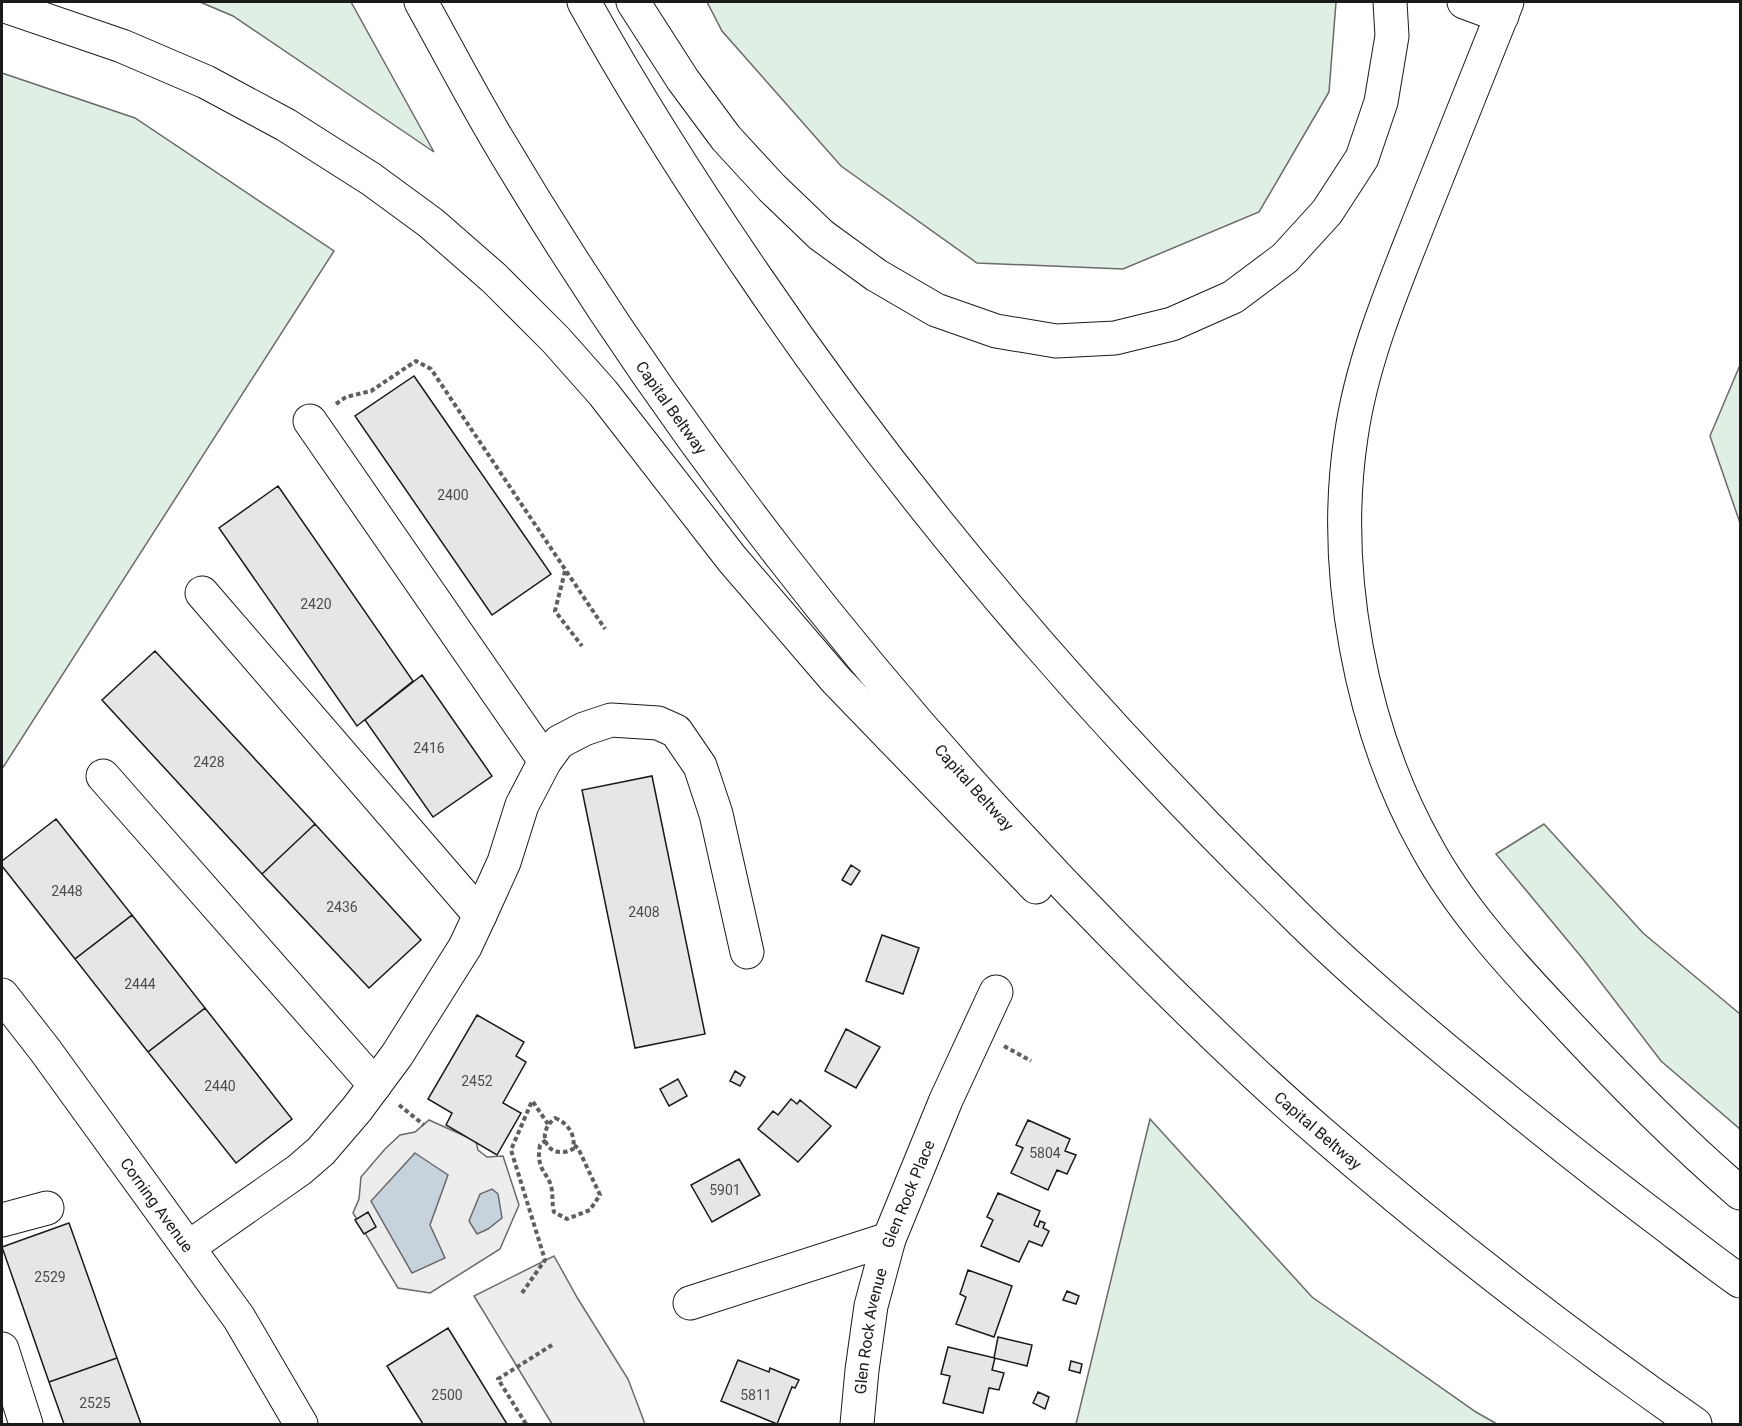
<svg xmlns="http://www.w3.org/2000/svg" width="1742" height="1426" viewBox="0 0 1742 1426" font-family="Roboto,sans-serif">
  <style>
    .green { fill: #e0efe3; stroke: #6a6a6a; stroke-width: 1.5 }
    .parking { fill: #ededed; stroke: #6a6a6a; stroke-width: 1.5 }
    .water { fill: #c6d2dc; stroke: #6a6a6a; stroke-width: 1.5 }
    .building { fill: #e6e6e6; stroke: #1a1a1a; stroke-width: 1.5 }
    .lines { fill: none; stroke-linecap: round; stroke-linejoin: round }
    .minor-casing { stroke: #1a1a1a; stroke-width: 35 }
    .highway-casing { stroke: #1a1a1a; stroke-width: 35 }
    .path { stroke: #5f5f5f; stroke-width: 4; stroke-dasharray: 4.5 3; stroke-linecap: butt }
    .minor { stroke: #fff; stroke-width: 33 }
    .highway { stroke: #fff; stroke-width: 33 }
    .labels { text-anchor: middle; stroke-width: 4.5; stroke-linejoin: round; paint-order: stroke }
    .number-label { font-size: 14px; fill: #4d4d4d }
    .street-label { font-size: 16px; fill: #1a1a1a; stroke: #fff }
  </style>
  <rect width="100%" height="100%" fill="#fff"/>
  <!-- green -->
  <path class="green" d="M200,2H351L434,152L233,16Z
    M707,2H1336L1329,92L1259,212L1123,269L977,263L841,166L722,31Z
    M2,73L135,118L334,251L2,769Z
    M1740,365V523L1710,436Z
    M1544,824L1643,933L1740,1014V1129L1661,1061L1583,959L1496,854Z
    M1150,1119L1312,1297L1476,1412L1497,1424H1076Z"/>
  <!-- parking -->
  <path class="parking" d="M429,1120L476,1141L478,1150L487,1157L503,1156L519,1205L500,1249L430,1293L398,1288L353,1213L359,1199L361,1177L385,1149L400,1135L415,1132Z
    M554,1256L578,1299L628,1379L645,1424H552L474,1296Z"/>
  <!-- water -->
  <path class="water" d="M415,1153L448,1175L430,1225L445,1258L412,1273L371,1201Z
    M492,1189L498,1194L502,1218L488,1229L477,1234L469,1221L480,1194Z"/>
  <!-- building -->
  <path class="building" d="M414,376L551,574L492,615L355,416Z
    M278,486L413,681L357,726L219,528Z
    M155,651L315,824L262,874L102,700Z
    M422,675L492,776L433,817L365,720Z
    M652,776L705,1034L635,1048L582,790Z
    M56,819L132,915L75,959L2,866V861Z
    M315,824L421,940L369,988L262,874Z
    M851,865L860,871L851,885L842,880Z
    M132,915L205,1008L148,1052L75,959Z
    M882,935L919,948L903,994L866,981Z
    M205,1008L292,1119L236,1163L148,1052Z
    M477,1015L524,1042L516,1056L526,1062L503,1103L521,1113L497,1155L446,1125L452,1113L428,1099Z
    M846,1029L880,1047L856,1088L825,1071Z
    M735,1071L745,1077L740,1086L730,1081Z
    M678,1079L687,1096L669,1106L660,1089Z
    M791,1099L797,1104L800,1100L831,1126L798,1162L758,1129L773,1111L778,1115Z
    M1028,1120L1070,1139L1065,1151L1076,1155L1067,1174L1057,1170L1048,1190L1011,1173L1023,1148L1016,1145Z
    M739,1159L760,1195L712,1222L691,1185Z
    M998,1193L1040,1211L1034,1225L1038,1227L1040,1221L1045,1223L1043,1228L1049,1231L1042,1246L1029,1241L1019,1262L981,1246L993,1220L987,1217Z
    M368,1212L376,1227L364,1234L355,1220Z
    M69,1223L117,1358L49,1382L2,1247Z
    M968,1270L1012,1286L994,1337L956,1324L966,1297L960,1294Z
    M1067,1291L1079,1296L1076,1304L1063,1300Z
    M448,1328L507,1424H423L387,1366Z
    M998,1337L1032,1345L1027,1366L994,1358Z
    M948,1347L995,1358L992,1370L1004,1373L999,1390L989,1388L983,1413L943,1403L950,1376L941,1374Z
    M117,1358L141,1424H64L49,1382Z
    M738,1360L769,1372L770,1368L799,1380L795,1388L792,1387L777,1424L721,1401Z
    M1071,1361L1082,1364L1080,1373L1069,1370Z
    M1038,1392L1049,1397L1045,1409L1033,1403Z"/>
  <g class="lines">
    <!-- minor casing -->
    <g class="minor-casing">
      <g id="minor">
        <path d="M1464,2L1502,16"/>
        <path d="M310,421L545,761"/>
        <path d="M103,776L375,1085"/>
        <path d="M480,915L504,862L522,805L545,761L559,742L584,729L611,720L658,723L676,731L700,766L716,814L747,952"/>
        <path id="s1" d="M2,995L45,1050L239,1318L301,1424"/>
        <path d="M2,1220L47,1208"/>
        <path d="M189,1247L299,1170L321,1151L357,1109L397,1055L465,947L480,915L202,593"/>
        <path d="M690,1303L889,1239"/>
        <path d="M2,1349L26,1424"/>
        <path id="s2" d="M857,1424L862,1370L871,1306L889,1239L946,1100L996,992"/>
      </g>
    </g>
    <!-- highway casing -->
    <g class="highway-casing">
      <g id="highway">
        <path id="s3" d="M421,2C446,47 470,93 496,137C668,428 880,699 1117,939C1183,1006 1250,1072 1321,1133C1441,1237 1566,1334 1695,1424"/>
        <path d="M584,2C636,96 694,187 755,276C910,505 1091,715 1289,909C1355,975 1427,1035 1499,1094C1553,1138 1607,1181 1663,1223C1689,1243 1714,1263 1740,1281"/>
        <path d="M633,2L683,80L726,138L772,188L821,235L876,275L936,310L996,331L1056,341L1115,338L1172,324L1233,297L1285,258L1327,212L1362,158L1381,102L1392,36L1390,2"/>
        <path d="M1507,2C1478,73 1450,145 1421,217C1393,288 1362,360 1351,437C1331,570 1360,728 1426,846C1459,907 1508,961 1556,1012C1615,1076 1675,1137 1740,1193"/>
        <path d="M2,5L122,46L206,82L286,125L371,179L431,223L494,278L556,340L603,393L732,559L836,680L1036,887"/>
      </g>
    </g>
    <!-- path -->
    <path class="path" d="M336,404L346,397L371,391L416,361L431,369L605,629
      M565,571L555,611L582,646
      M1004,1046L1031,1061
      M533,1102L548,1124
      M399,1105L424,1125
      M555,1118C568,1123 576,1135 573,1149C550,1161 533,1136 555,1118Z
      M546,1140L540,1145C535,1173 551,1173 552,1192C553,1199 552,1205 554,1212L567,1219L590,1210L600,1195L578,1148L574,1145
      M522,1293L545,1260L511,1150L532,1101
      M526,1424L498,1379L552,1345"/>
    <!-- minor -->
    <use href="#minor" class="minor"/>
    <!-- highway -->
    <use href="#highway" class="highway"/>
  </g>
  <g class="labels">
    <!-- number labels -->
    <g class="number-label">
      <text x="453" y="500">2400</text>
      <text x="316" y="609">2420</text>
      <text x="429" y="753">2416</text>
      <text x="209" y="767">2428</text>
      <text x="67" y="896">2448</text>
      <text x="342" y="912">2436</text>
      <text x="644" y="917">2408</text>
      <text x="140" y="989">2444</text>
      <text x="477" y="1086">2452</text>
      <text x="220" y="1091">2440</text>
      <text x="1045" y="1158">5804</text>
      <text x="725" y="1195">5901</text>
      <text x="50" y="1282">2529</text>
      <text x="447" y="1400">2500</text>
      <text x="756" y="1400">5811</text>
      <text x="95" y="1408">2525</text>
    </g>
    <!-- street labels -->
    <g class="street-label">
      <text dy="6" stroke="none"><textPath href="#s3" startOffset="477">Capital Beltway</textPath></text>
      <text dy="6" stroke="none"><textPath href="#s3" startOffset="963">Capital Beltway</textPath></text>
      <text dy="6" stroke="none"><textPath href="#s3" startOffset="1449">Capital Beltway</textPath></text>
      <text dy="6" stroke="none"><textPath href="#s2" startOffset="237">Glen Rock Place</textPath></text>
      <text dy="6" stroke="none"><textPath href="#s1" startOffset="261">Corning Avenue</textPath></text>
      <text dy="6" stroke="none"><textPath href="#s2" startOffset="94">Glen Rock Avenue</textPath></text>
    </g>
  </g>
  <!-- border -->
  <rect width="1742" height="1426" fill="none" stroke="#1a1a1a" stroke-width="6"/>
</svg>
